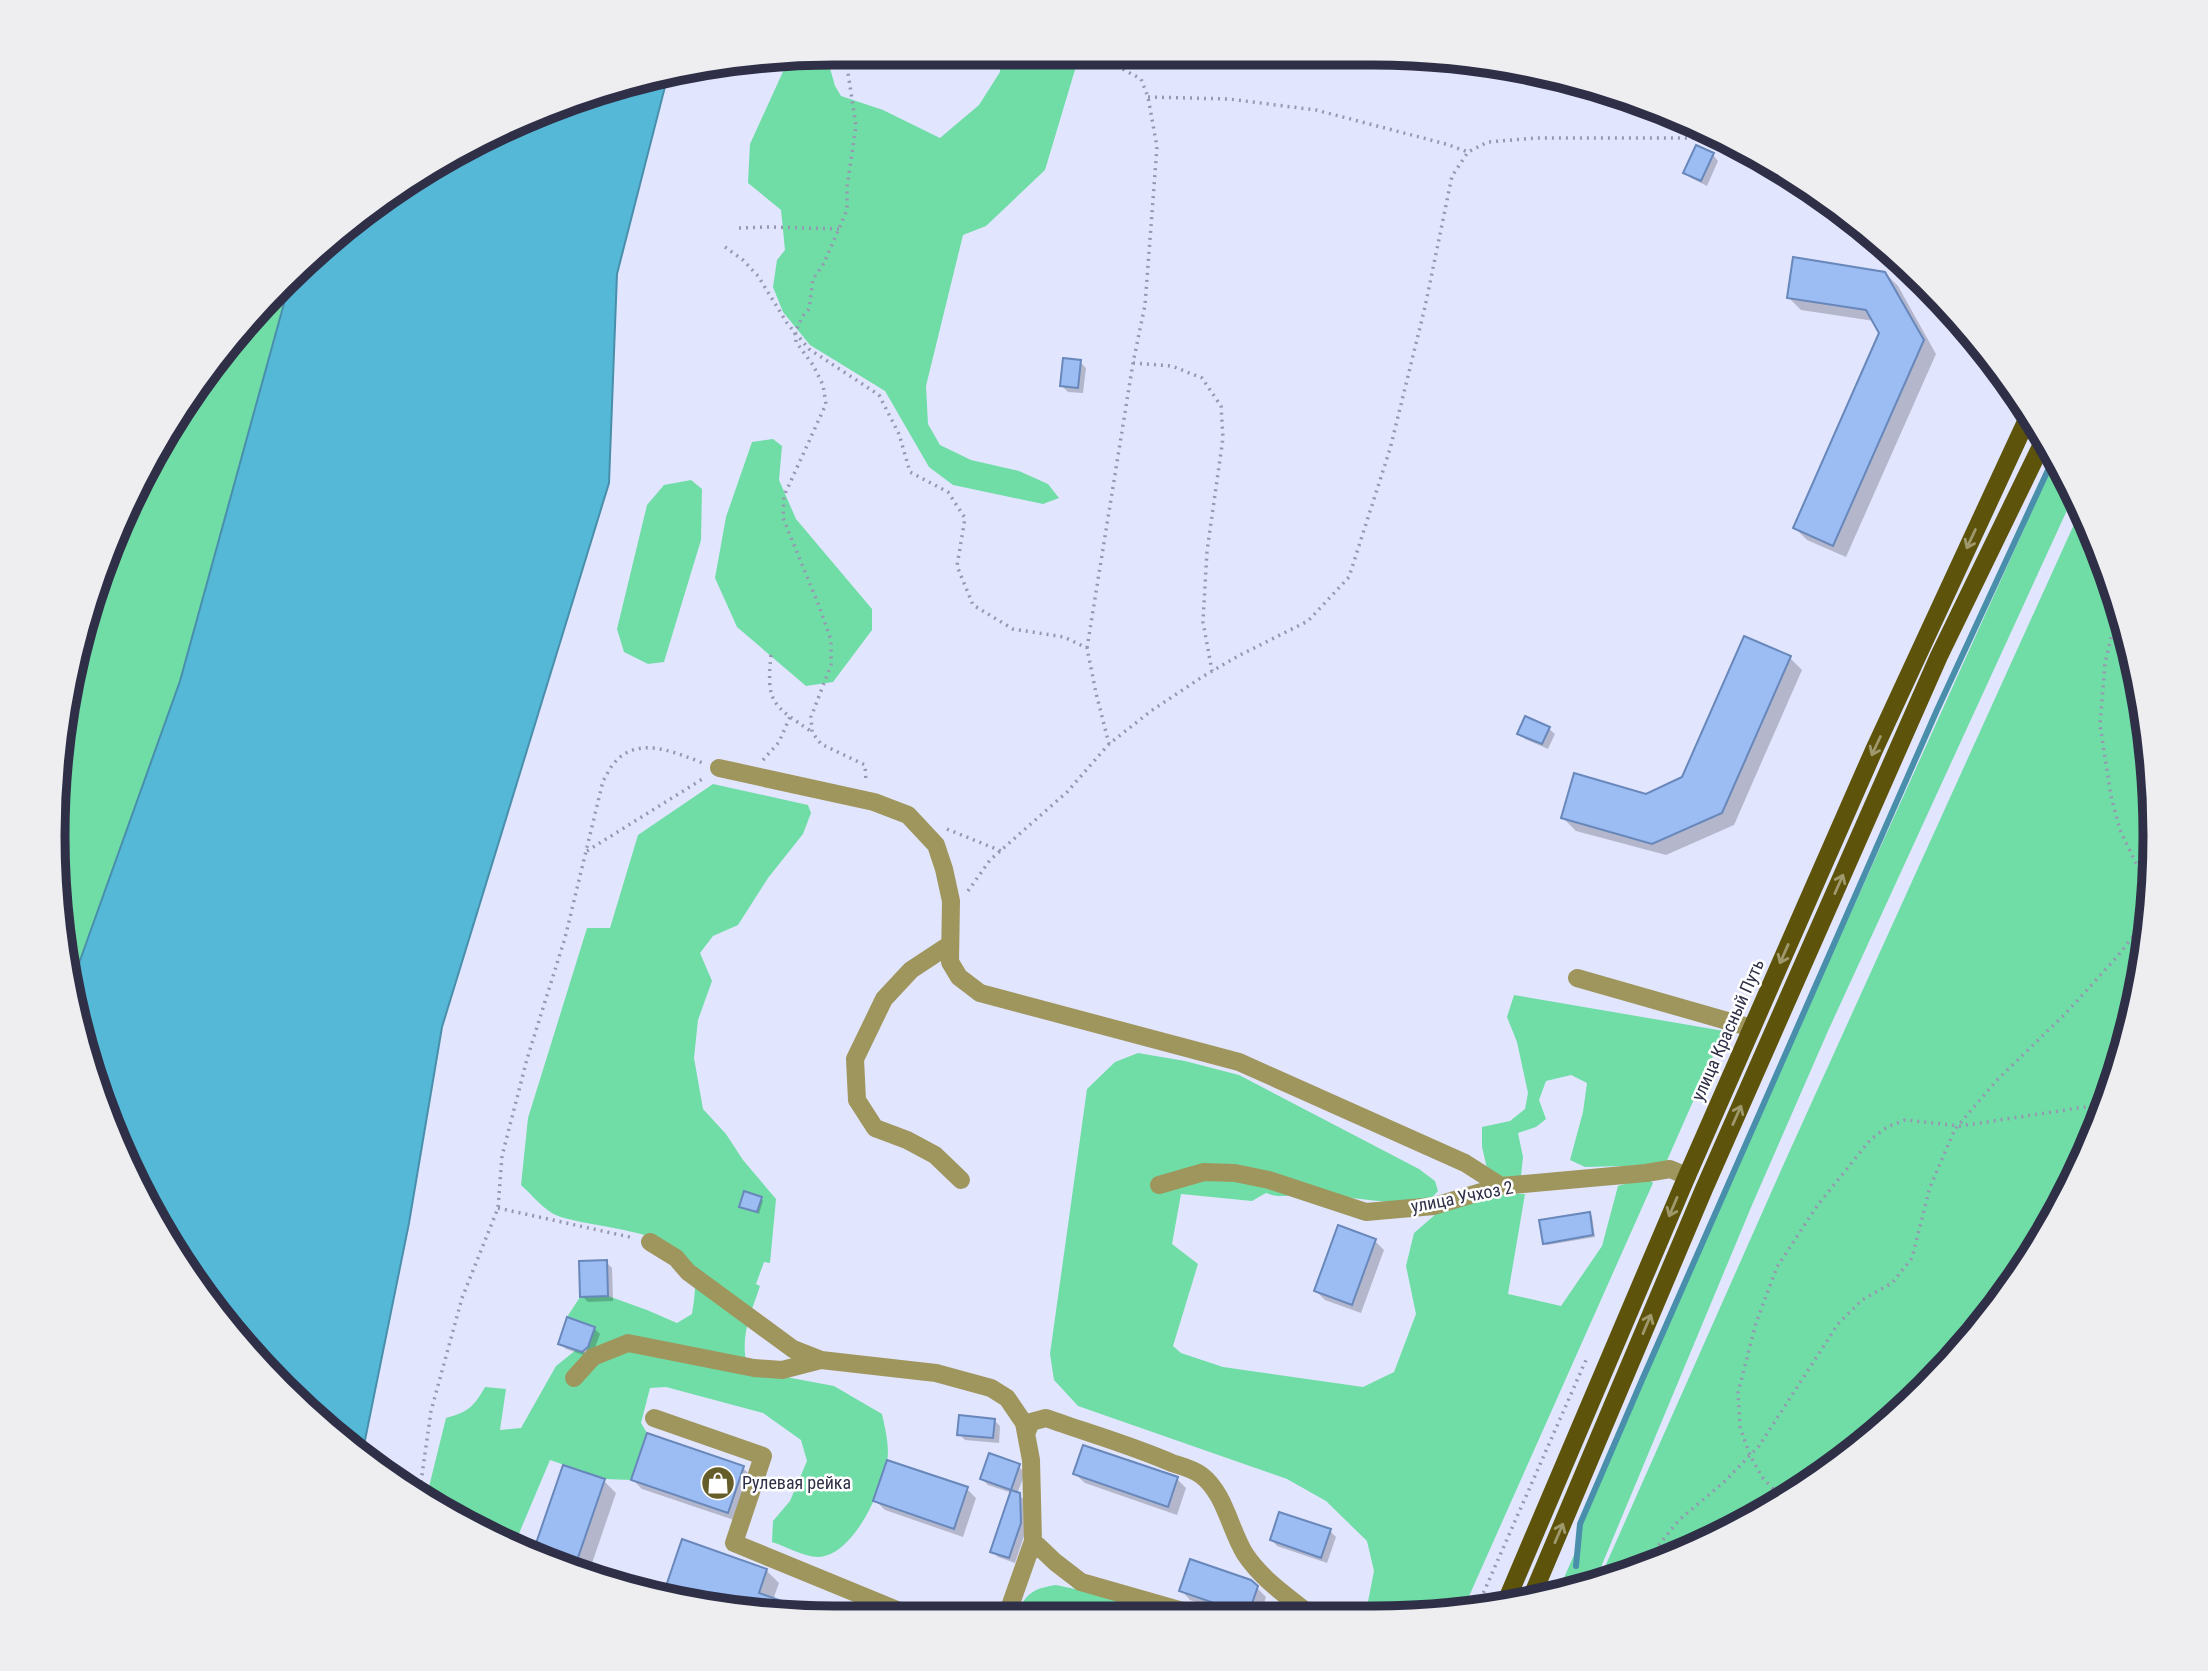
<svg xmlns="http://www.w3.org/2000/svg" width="2208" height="1671" viewBox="0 0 2208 1671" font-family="'Roboto Condensed',sans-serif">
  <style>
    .green { fill: #70dda7 }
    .water { fill: #54b8d6; stroke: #498fab; stroke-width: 2 }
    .shadow { fill: #0003 }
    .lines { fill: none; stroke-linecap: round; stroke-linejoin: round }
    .stream { stroke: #498fab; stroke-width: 6 }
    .building { fill: #9cbdf3; stroke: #6887ba; stroke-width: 2 }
    .path { stroke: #9598b0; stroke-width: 3.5; stroke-dasharray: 2 5; stroke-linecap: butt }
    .minor { stroke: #9f965e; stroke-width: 18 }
    .major { stroke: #5d530a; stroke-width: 18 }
    .oneway { stroke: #9e986c }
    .labels { text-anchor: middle; stroke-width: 5; stroke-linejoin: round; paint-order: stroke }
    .street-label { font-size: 18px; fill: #2f3048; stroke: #fff }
    .poi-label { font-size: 18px; fill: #2f3048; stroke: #fff; text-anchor: start }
    .rim { fill: none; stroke: #2f3048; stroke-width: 9 }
  </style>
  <rect width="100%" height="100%" fill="#e2e5fe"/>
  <!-- green -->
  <path class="green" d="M1000,53H1080L1045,170L986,226L963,235L926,386L928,424L940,445L971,460L1019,471L1048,484L1059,498L1043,504L953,485L929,467L885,391L810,345L783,312L773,287L777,260L785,250L781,210L748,183L750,144L786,65L795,58L826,54L835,86L841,96L883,110L940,138L979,105L1000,72Z
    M291,278L180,681L73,980L54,886L68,682L133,489L247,319Z
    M773,439L782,446L779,480L796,519L872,609V630L833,682L806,686L737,627L715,578L726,517L752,442Z
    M2055,460L2074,495L1828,1031L1752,1205L1596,1579L1559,1589L1578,1546L1582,1520L1815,992Z
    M691,480L702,489L701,540L664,662L648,664L624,652L617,629L647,505L664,485Z
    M2081,509L2096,536L2140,682L2155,835L2141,988L2096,1135L2024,1270L1926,1389L1808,1486L1672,1559L1600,1578L1786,1159Z
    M713,784L808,805L811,813L803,834L768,878L738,925L713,936L700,953L712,981L698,1020L694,1058L703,1109L726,1134L743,1160L776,1199L770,1263L764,1262L756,1284L760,1286C750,1316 739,1338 748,1370L834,1386L882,1414C885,1428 890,1447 887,1462C881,1492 853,1556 818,1557C804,1557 785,1546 772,1542L773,1521L790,1501L807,1461L801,1440L763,1413L666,1387L650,1388L641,1423L647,1433L631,1480L605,1479L550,1460L515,1543L498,1535L499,1532L477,1513L426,1499L446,1418C469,1412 474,1406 485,1387L506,1389L500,1430L521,1428L556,1366L576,1350L586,1353L595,1327L567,1317L580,1297L608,1296L647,1310L677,1323L692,1314C694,1301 698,1279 691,1266C672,1228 595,1229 558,1216C545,1211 532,1195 521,1185L528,1118L587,928H610L638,835Z
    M1514,995L1724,1031L1665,1165L1585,1167L1570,1160L1583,1112L1587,1083L1571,1075L1546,1081L1539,1100L1546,1119L1536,1127L1518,1133L1523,1157L1521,1176L1490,1181L1482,1147V1127L1510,1121L1525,1109L1528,1093L1517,1042L1507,1017Z
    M1138,1053L1185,1061L1239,1075L1419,1169L1435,1181L1438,1191L1428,1202C1387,1206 1348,1195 1308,1194C1292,1194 1281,1199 1266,1193L1252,1201L1181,1194L1172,1244L1198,1264L1173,1346L1181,1353L1223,1367L1363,1387L1394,1372L1416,1314L1406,1266L1414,1233L1444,1207L1499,1193L1525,1194L1508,1294L1561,1306L1602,1246L1618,1186L1647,1177L1653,1183L1462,1612H1366L1374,1571L1367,1541L1326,1501L1287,1479L1078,1406L1054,1380L1050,1354L1087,1089L1115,1062Z
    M1056,1585L1118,1598L1143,1612H1018C1026,1592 1036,1588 1056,1585Z"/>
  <!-- water -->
  <path class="water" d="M668,75L617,274L609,483L442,1027L409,1223L362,1455L282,1389L185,1271L94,1088L73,980L180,681L291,278L359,215L444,158L632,79Z"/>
  <!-- shadow -->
  <path class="shadow" d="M1713,155L1718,161L1707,186L1691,178L1685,172Z
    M1885,273L1898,286L1936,354L1846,557L1807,540L1795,528L1881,333L1874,321L1801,310L1788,297Z
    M1080,362L1086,368L1083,393L1068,392L1062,386Z
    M1790,658L1802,670L1734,825L1666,855L1576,831L1563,818L1646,795L1683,779Z
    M1549,729L1555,734L1548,749L1525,739L1520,733Z
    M761,1199L763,1201L759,1214L741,1206Z
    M1589,1213L1592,1216L1595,1237L1547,1245L1544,1243Z
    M1375,1241L1384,1250L1361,1313L1325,1300L1316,1291Z
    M606,1262L612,1268L613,1301L588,1302L582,1296Z
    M594,1328L600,1334L593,1353L589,1357L566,1349L560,1344Z
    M994,1420L1000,1426L999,1443L965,1440L959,1434Z
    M1019,1467L1025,1473L1017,1494L1026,1501V1530L1015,1563L998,1557L992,1551L1012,1493L988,1485L982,1479Z
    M743,1468L752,1477L737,1521L642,1489L633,1480Z
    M1075,1474L1177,1479L1186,1488L1177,1515L1085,1483Z
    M604,1481L616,1493L587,1578L535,1553Z
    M967,1489L976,1498L963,1537L885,1510L876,1501Z
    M1330,1531L1336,1537L1327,1563L1277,1546L1272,1540Z
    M683,1542L766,1570L779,1583L773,1600L808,1612H733L665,1596Z
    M1250,1581L1266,1597L1261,1612H1225L1190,1600L1181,1590Z"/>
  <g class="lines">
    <!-- stream -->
    <path class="stream" d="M1576,1566L1580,1524L1642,1380L1937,710L2054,457"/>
  </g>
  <!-- building -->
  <path class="building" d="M1696,145L1714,153L1701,181L1683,173Z
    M1793,257L1885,272L1924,340L1833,546L1793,528L1879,333L1866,310L1787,298Z
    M1063,358L1081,360L1078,388L1060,386Z
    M1744,636L1791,656L1722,813L1652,844L1561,818L1574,773L1646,794L1682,777Z
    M1525,716L1550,727L1542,744L1517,734Z
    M744,1191L762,1197L757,1212L739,1207Z
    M1590,1212L1593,1235L1543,1244L1539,1220Z
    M1338,1225L1376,1239L1352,1305L1314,1291Z
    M607,1260L608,1296L580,1297L579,1261Z
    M567,1317L595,1327L588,1347L582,1352L558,1344Z
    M959,1415L995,1419L993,1438L957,1435Z
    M647,1433L744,1466L728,1513L631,1480Z
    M1083,1445L1178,1477L1168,1507L1073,1474Z
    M989,1453L1020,1464L1011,1490L980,1479Z
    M887,1460L968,1487L954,1529L873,1501Z
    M563,1465L605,1479L573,1572L533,1552Z
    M1011,1490L1020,1493L1021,1523L1009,1558L990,1552Z
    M1279,1512L1331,1529L1321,1558L1270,1540Z
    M682,1539L767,1569L759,1593L805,1609L804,1612H733L663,1595Z
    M1190,1559L1251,1580L1258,1586L1249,1612H1240L1179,1591Z"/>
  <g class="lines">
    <!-- path -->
    <path class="path" d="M845,53L856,126L847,187V210L824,263L813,279L809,309L802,317L795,333L796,342L813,365L823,385L826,404L784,496L783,518L819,606L831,640V665L811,717L812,732L821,744L865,765L866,781
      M1034,53L1058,61L1119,67L1141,79L1148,97L1157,147L1145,305L1133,363L1087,648
      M1148,97L1229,99L1316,110L1446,144L1468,152
      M739,228L770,227L839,229
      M725,247L743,260L758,276L787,323L809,349L879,395L899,434L910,472L948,492L965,518L957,566L973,605L1013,629L1064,637L1087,648L1096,693L1109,744
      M1133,363L1172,366L1202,378L1221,406L1223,438L1207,551L1203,622L1212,671
      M2014,401L2018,393
      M2118,610L2105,663L2100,725L2111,796L2120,830L2150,892
      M771,655C766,704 773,705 812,732
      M67,687L71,673
      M763,760L779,742L790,717
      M947,829L1001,851
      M587,851L704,778
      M968,891L990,860L1067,792L1109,744L1151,711L1202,677L1240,655L1308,621L1349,577L1390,449L1425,307L1452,176L1468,152L1488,142L1536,138H1709L1742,148
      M498,1208L634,1238
      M419,1496L431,1411L462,1298L498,1208L502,1156L527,1059L565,938L603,781C607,775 610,767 615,762C639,735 676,753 703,763
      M1783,1499L1762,1477L1750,1455L1740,1427L1738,1393L1756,1323L1777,1267L1817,1206L1870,1140L1887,1127L1905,1120L1960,1126L2105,1104
      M1641,1567L1679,1520L1724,1482L1759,1446L1838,1324L1862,1300L1892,1283L1912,1258L1930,1187L1955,1129L1998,1079L2065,1014L2117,957L2147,918
      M1475,1612L1586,1360"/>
    <!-- minor -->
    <path class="minor" d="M1429,55L1436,56
      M719,768L874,802L908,815L936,845L944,869L951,901L950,962L959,977L980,993L1239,1062L1465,1163L1501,1186
      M949,945L911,970L884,999L855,1059L857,1100L875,1128L907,1140L935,1155L961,1180
      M1577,978L1752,1028
      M1159,1185L1204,1172L1235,1173L1269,1180L1366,1212L1434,1206L1501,1186L1646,1173L1670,1169L1687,1176
      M650,1242L676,1258L688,1272L793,1349L821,1360L936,1373L991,1388L1007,1398L1024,1423L1031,1460L1033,1541L1055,1562L1081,1582L1186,1612
      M574,1378L593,1357L628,1343L754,1368L782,1370L821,1360
      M654,1418L763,1456L734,1543L902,1612
      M1026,1434L1031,1422L1046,1418C1088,1433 1131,1445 1172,1463C1181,1466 1193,1469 1201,1475C1225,1493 1230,1530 1245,1554C1261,1578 1284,1594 1307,1612
      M1008,1612L1033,1541"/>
    <!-- major -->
    <path class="major" d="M1532,1596L1704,1189L1939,656L2044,440
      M1505,1604L1687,1176L1874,750L2030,413"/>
  </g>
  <!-- one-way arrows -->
  <defs><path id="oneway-shaft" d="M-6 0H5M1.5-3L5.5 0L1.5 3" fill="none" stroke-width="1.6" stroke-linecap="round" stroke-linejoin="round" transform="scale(1.75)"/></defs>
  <g class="oneway">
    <use href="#oneway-shaft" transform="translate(1971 539) rotate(115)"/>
    <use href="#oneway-shaft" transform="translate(1876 746) rotate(115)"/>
    <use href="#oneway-shaft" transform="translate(1839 884) rotate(-66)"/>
    <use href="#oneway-shaft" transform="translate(1784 954) rotate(114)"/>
    <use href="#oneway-shaft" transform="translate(1737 1115) rotate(-66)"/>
    <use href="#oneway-shaft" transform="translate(1673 1207) rotate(113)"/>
    <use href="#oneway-shaft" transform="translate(1647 1324) rotate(-67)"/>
    <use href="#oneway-shaft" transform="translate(1559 1533) rotate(-67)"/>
  </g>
  <!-- icons -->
  <defs>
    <g id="shop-disc" transform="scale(1.75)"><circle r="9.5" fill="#665e2a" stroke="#fff"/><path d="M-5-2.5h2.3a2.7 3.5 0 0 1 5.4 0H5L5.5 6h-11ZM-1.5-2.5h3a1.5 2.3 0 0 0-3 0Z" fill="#fff"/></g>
  </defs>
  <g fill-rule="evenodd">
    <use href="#shop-disc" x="718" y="1483"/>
  </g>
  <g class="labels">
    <!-- street labels -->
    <g class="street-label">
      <text transform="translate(1728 1030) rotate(-66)" y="6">улица Красный Путь</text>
      <text transform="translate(1462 1197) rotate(-11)" y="6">улица Учхоз 2</text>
    </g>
    <!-- poi labels -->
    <g class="poi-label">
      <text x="742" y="1489">Рулевая рейка</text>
    </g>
  </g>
  <!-- crop -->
  <path d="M0 0H2208V1671H0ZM835 65H1373A770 770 0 0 1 2143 835V836A770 770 0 0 1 1373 1606H835A770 770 0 0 1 65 836V835A770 770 0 0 1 835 65Z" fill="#eeeef0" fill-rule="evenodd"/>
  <path class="rim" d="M835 65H1373A770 770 0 0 1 2143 835V836A770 770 0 0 1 1373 1606H835A770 770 0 0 1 65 836V835A770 770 0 0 1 835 65Z"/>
</svg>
